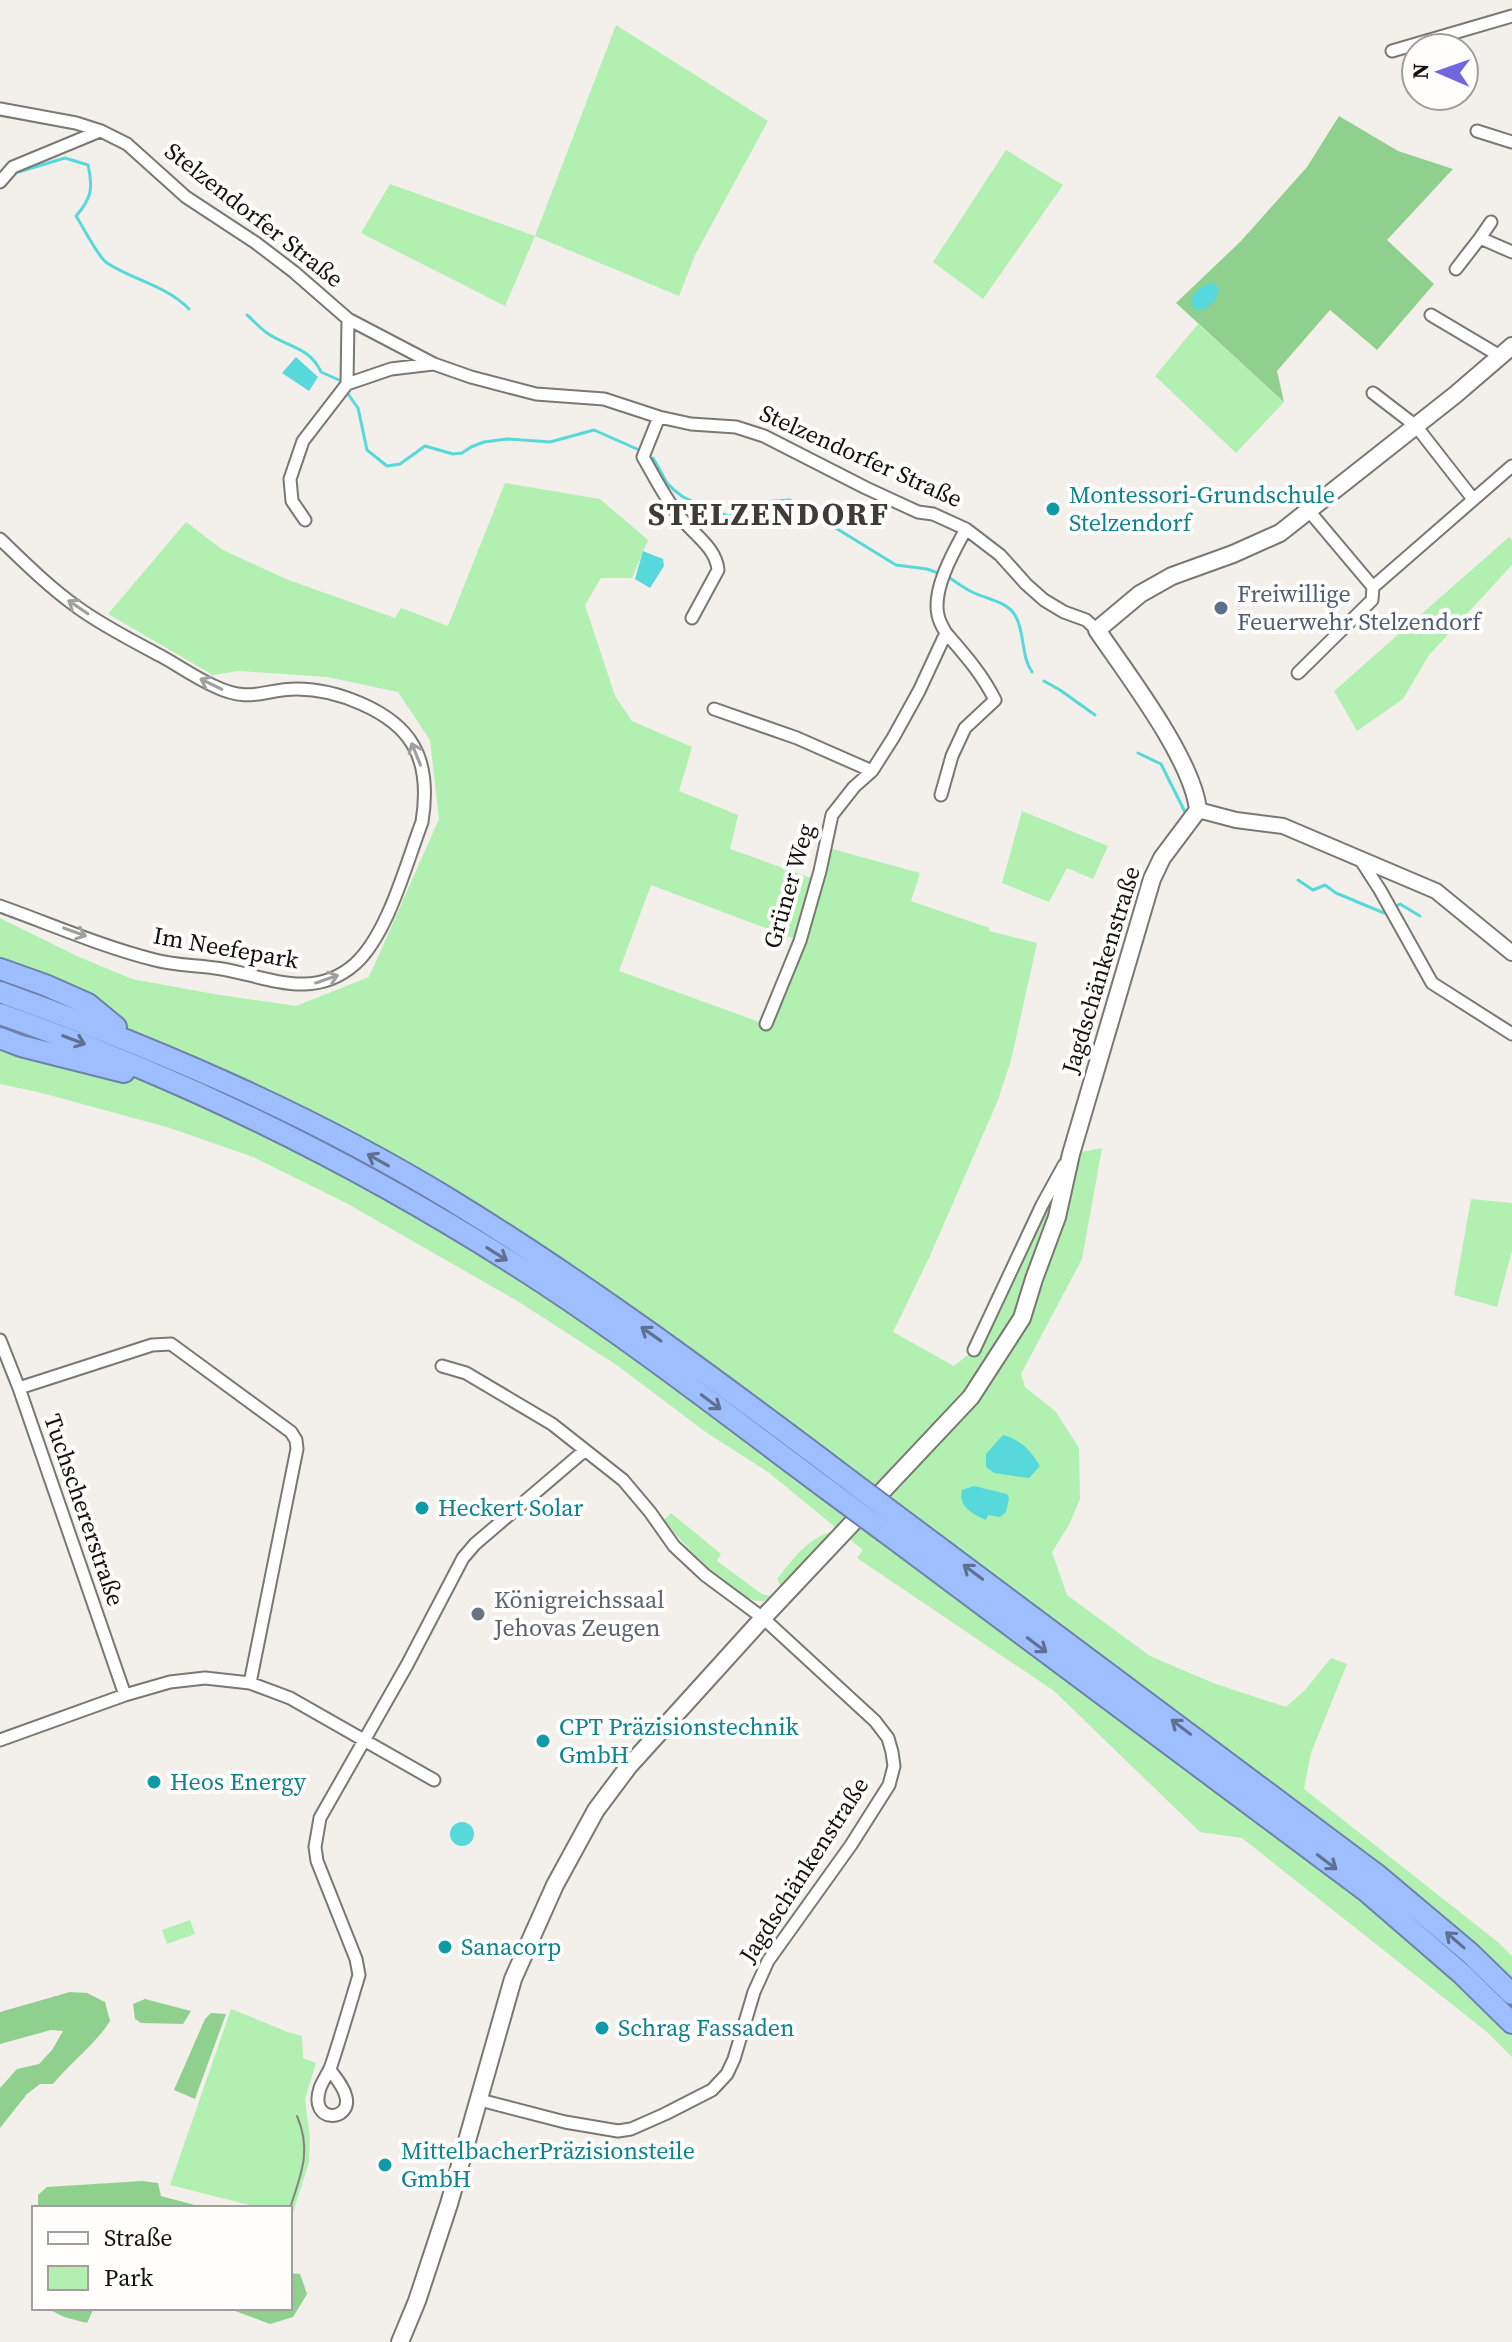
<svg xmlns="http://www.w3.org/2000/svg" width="1512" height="2342" viewBox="0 0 1512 2342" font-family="'Source Serif 4',serif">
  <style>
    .green { fill: #b1f0b0; fill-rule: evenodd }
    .forest { fill: #8fd08e }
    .water { fill: #57d8db }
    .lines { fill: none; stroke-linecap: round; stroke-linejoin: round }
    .stream { stroke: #57d8db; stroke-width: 3 }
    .minor-casing { stroke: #7a7873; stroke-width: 15 }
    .tertiary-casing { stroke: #7a7873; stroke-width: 18 }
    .secondary-casing { stroke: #7a7873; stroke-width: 20 }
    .motorway-casing { stroke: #6d81ab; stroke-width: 24 }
    .minor { stroke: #fff; stroke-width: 11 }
    .tertiary { stroke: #fff; stroke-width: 14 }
    .secondary { stroke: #fff; stroke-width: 16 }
    .motorway { stroke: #9ebeff; stroke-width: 20 }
    .tram { stroke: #858380; stroke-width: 2 }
    .motorway-bridge-casing { stroke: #6d81ab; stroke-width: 24; stroke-linecap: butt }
    .motorway-bridge { stroke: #9ebeff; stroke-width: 20 }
    .oneway { stroke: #a0a09f }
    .oneway2 { stroke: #5f7093 }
    .culture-dot { fill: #0f9aa8; stroke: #fffefc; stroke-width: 3 }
    .service-dot { fill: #5c6f8a; stroke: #fffefc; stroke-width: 3 }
    .worship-dot { fill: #6b7280; stroke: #fffefc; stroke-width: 3 }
    .labels { text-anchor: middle; stroke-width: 8; stroke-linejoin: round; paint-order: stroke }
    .street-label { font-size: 24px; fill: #121110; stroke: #fffefc }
    .culture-label { font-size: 24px; fill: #0d838f; stroke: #fffefc; text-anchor: start }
    .service-label { font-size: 24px; fill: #4e5e75; stroke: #fffefc; text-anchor: start }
    .worship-label { font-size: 24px; fill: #5b616d; stroke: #fffefc; text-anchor: start }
    .district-label { font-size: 32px; font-weight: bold; letter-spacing: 2px; fill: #3e3c38; stroke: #fffefc }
  </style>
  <rect width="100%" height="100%" fill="#f3f0eb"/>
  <!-- green -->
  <path class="green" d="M616,25L768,121L695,255L679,296L535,236L505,306L361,233L390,184L535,236Z
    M1006,150L1063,185L983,299L933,262Z
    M1198,324L1284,402L1236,453L1155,376Z
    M505,483L600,499L648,540L632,578H601L585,605L615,696L632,721L692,747L679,791L738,815L730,849L817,880L825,847L920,873L911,901L989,928V931L1037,943L1011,1060L998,1100L929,1258L893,1332L954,1366L974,1350L1071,1154L1102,1148L1082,1259L1021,1374L1025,1387L1056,1412L1079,1448L1080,1499L1069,1525L1052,1552L1067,1595L1150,1656L1213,1683L1286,1707L1305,1690L1331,1658L1347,1664L1311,1753L1304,1789L1499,1943L1512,1956V2057L1487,2032L1242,1838L1200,1832L1054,1691L857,1558L863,1550L768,1472L707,1433L618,1366L519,1302L348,1204L253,1157L170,1128L38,1092L0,1084V918L77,956L132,979L214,994L296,1006L369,977L439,819L430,740L398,692L327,677L239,671L213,675L108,614L186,522L223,550L286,579L395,618L401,608L448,626ZM651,885L800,941L765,1024L619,971Z
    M1509,537L1512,540V565L1429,655L1403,699L1357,731L1334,691Z
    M1022,811L1108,846L1093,879L1067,868L1049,902L1002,883Z
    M1471,1199L1512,1203V1251L1497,1307L1454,1295Z
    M671,1513L721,1554L717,1561L762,1594L770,1596L764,1601C739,1606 679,1540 664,1520Z
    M834,1531L782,1589L777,1579C794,1558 807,1538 834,1531Z
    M190,1920L195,1934L167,1944L162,1930Z
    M231,2009L288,2032L302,2036L303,2058L316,2063L305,2099L310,2138L309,2162L292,2216L290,2208H261L170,2185Z"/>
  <!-- forest -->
  <path class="forest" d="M1339,116L1398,151L1453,169L1387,240L1434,284L1377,350L1330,310L1277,371L1284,402L1176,303L1241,241L1307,167Z
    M70,1992L87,1993L105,2002L110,2021C95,2045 71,2062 53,2084H40L27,2094L0,2128V2088L17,2069L39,2064L52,2050L63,2031L51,2030L0,2044V2012Z
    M145,1999L191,2011L183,2024L141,2023L135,2019L133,2004Z
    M211,2013L226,2014L195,2099L174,2090L205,2019Z
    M142,2181L158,2183L161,2196L206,2208H38V2195L47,2187Z
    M290,2273L300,2274L307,2294L293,2317L270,2324L227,2308H290Z
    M46,2308H94L87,2323L64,2317Z"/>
  <!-- water -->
  <path class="water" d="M1213,283L1219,289L1215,301L1203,310L1193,309L1191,298C1197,290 1202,284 1213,283Z
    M296,357L318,377L309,391L282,373Z
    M643,551L663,559L664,566L650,588L635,579Z
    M1003,1435C1021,1440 1031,1451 1040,1466L1029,1478L994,1473L986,1467V1454Z
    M974,1486L1007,1494L1009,1498L1006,1512L1000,1517L988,1515L986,1520C972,1514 958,1507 962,1490Z
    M450 1834a12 12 0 1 1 24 0a12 12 0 1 1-24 0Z"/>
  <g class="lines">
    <!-- stream -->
    <path class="stream" d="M15,173L65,158L88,165C93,188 92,198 76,216C84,228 97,256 107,263C133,280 167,286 189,309
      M247,315C254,321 260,328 267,333C287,347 310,347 321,372L339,380
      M348,394L358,408L367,450L387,466L400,464L425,446L453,454L462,453L471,447L484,442L507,439L550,442L594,430L637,449
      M653,458L667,483L674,490L683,497L712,510L728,516L736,515L762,502L790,500L896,565L927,569L938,573
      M950,578C957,583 964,588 972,592C986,599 1008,601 1016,617C1025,634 1021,656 1032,672
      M1044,681L1060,690L1095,715
      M1138,753L1161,764L1186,814
      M1298,880L1313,890L1325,885L1336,893L1384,913L1400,904L1420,916"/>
    <!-- minor casing -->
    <g class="minor-casing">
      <path id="minor" d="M1392,51L1512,16
        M0,109L76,123L101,131L127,144L186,197L256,243L294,272L348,319L434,364L471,377L536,394L604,399L659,417L691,424L736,427L764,436L866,488L918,512L933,514L966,529L1000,555L1026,584L1044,600L1064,612L1086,620L1097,630
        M1477,131L1512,142
        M0,182L13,167L100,131
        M1480,238L1491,222
        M1456,269L1480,238L1512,252
        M1431,315L1500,356
        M347,384L348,319
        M1373,393L1416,426L1473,499
        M659,417L643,457C654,476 664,496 677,513C690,532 716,546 718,570L692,618
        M305,520L292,501L290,479L303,441L347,384L391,369L433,364
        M0,539C25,563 49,587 77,607C103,626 133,641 161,656C179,666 196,678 214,686C251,704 263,689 297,689C335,689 393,710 413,745C426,767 426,797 422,822C406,864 388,934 355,964C313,1001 268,977 222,969C200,965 177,966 155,960C103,947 50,924 0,906
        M1373,587L1512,466
        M1298,673L1372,600L1373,587L1309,511
        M714,709L797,738L872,771
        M941,795L952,756L965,728L995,700C982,674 965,655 946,633
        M1360,859L1380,890L1432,983L1512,1034
        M766,1024L800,941L820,871L832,815L854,787L872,771L893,738L919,691L946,633C943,628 939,621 938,615C932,589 954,551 966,529
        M0,1340L19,1388L125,1695
        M974,1350L1042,1205L1064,1165
        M442,1366L466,1373L552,1424L623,1480L650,1512L674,1546L705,1575L763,1618L875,1721L888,1738L892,1752L894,1766L889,1785L851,1845L768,1961L754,1992L734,2059L727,2074L712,2090L665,2114L631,2129L618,2131L565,2122L480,2100
        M19,1388L152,1345L171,1344L291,1432L296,1440L297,1449L250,1683
        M0,1740L125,1695L170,1682L205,1678L250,1683L290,1698L434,1780
        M330,2070C336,2078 344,2087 346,2097C352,2122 308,2124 320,2088C323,2080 328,2074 331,2066C341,2036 350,2005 359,1975L356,1959L317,1861L315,1847L320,1818L407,1665L463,1558L475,1544L584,1451"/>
    </g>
    <!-- tertiary casing -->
    <g class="tertiary-casing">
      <path id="tertiary" d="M1198,810L1236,820L1283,826L1436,891L1512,953"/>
    </g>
    <!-- secondary casing -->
    <g class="secondary-casing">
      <path id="secondary" d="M400,2342L417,2301L449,2204L513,1979L555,1885L596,1810L629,1766L763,1618L971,1397L1022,1318L1034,1279L1057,1217L1071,1154L1152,879L1162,858L1198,810C1193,760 1127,674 1097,630L1140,594L1172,576L1233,554L1280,533L1455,395L1512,346"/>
    </g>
    <!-- motorway casing -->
    <g class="motorway-casing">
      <path id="motorway" d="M0,969L45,985L88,1004L116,1027
        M0,992C155,1048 308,1113 449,1199C588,1284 719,1382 849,1480
        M0,1014C187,1079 365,1168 531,1275C636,1343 735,1421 835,1495
        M0,1038L21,1046L124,1072
        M897,1516L1376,1874L1471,1954L1512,1994
        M885,1532L1366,1891L1462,1974L1512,2023"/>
    </g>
    <!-- minor -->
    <use href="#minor" class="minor"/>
    <!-- tertiary -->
    <use href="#tertiary" class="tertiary"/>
    <!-- secondary -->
    <use href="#secondary" class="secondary"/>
    <!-- motorway -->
    <use href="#motorway" class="motorway"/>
    <!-- tram -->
    <path class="tram" d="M290,2208C301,2174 312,2151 297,2116"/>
    <!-- motorway-bridge casing -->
    <g class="motorway-bridge-casing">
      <path id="motorway-bridge" d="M849,1480L897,1516
        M835,1495L885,1532"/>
    </g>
    <!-- motorway-bridge -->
    <use href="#motorway-bridge" class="motorway-bridge"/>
  </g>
  <!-- one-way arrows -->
  <defs><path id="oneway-shaft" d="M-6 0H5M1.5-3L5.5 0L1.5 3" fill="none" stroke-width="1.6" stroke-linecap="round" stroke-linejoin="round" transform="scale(2)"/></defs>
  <g class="oneway">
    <use href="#oneway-shaft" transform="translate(78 607) rotate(-146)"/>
    <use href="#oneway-shaft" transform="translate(211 684) rotate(-154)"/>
    <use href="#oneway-shaft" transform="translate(416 754) rotate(-112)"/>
    <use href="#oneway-shaft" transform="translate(75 932) rotate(20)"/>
    <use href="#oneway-shaft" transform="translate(327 979) rotate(-19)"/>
  </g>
  <g class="oneway2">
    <use href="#oneway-shaft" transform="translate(74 1040) rotate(21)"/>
    <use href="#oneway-shaft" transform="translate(378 1160) rotate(-151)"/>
    <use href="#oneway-shaft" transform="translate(497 1254) rotate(32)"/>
    <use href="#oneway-shaft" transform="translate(651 1334) rotate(-145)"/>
    <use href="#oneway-shaft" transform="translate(711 1402) rotate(37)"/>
    <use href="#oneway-shaft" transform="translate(973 1572) rotate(-143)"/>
    <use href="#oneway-shaft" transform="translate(1037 1645) rotate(37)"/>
    <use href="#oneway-shaft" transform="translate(1181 1727) rotate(-143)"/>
    <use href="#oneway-shaft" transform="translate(1327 1862) rotate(37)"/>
    <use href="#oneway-shaft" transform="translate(1455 1940) rotate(-139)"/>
  </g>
  <!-- markers -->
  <g class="culture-dot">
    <circle cx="1053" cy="509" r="8"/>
    <circle cx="422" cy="1508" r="8"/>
    <circle cx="543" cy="1741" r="8"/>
    <circle cx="154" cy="1782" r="8"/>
    <circle cx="445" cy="1947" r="8"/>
    <circle cx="602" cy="2028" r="8"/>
    <circle cx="385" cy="2165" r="8"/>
  </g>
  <circle class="service-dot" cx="1221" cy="608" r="8"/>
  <circle class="worship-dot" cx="478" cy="1614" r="8"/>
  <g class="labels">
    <!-- street labels -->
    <g class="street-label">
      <text transform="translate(254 215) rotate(38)" y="8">Stelzendorfer Straße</text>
      <text transform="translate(861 456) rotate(24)" y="8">Stelzendorfer Straße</text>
      <text transform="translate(789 886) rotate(-74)" y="8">Grüner Weg</text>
      <text transform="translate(226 948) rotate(10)" y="8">Im Neefepark</text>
      <text transform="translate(1101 970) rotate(-73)" y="8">Jagdschänkenstraße</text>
      <text transform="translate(84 1510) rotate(71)" y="8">Tuchschererstraße</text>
      <text transform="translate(804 1870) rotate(-57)" y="8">Jagdschänkenstraße</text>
    </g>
    <!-- culture labels -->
    <g class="culture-label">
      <text x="1069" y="503">Montessori-Grundschule<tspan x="1069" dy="28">Stelzendorf</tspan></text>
      <text x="438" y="1516">Heckert Solar</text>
      <text x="559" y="1735">CPT Präzisionstechnik<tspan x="559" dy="28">GmbH</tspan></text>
      <text x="170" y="1790">Heos Energy</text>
      <text x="461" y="1955">Sanacorp</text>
      <text x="618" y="2036">Schrag Fassaden</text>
      <text x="401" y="2159">MittelbacherPräzisionsteile<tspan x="401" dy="28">GmbH</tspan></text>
    </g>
    <!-- service labels -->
    <g class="service-label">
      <text x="1237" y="602">Freiwillige<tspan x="1237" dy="28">Feuerwehr Stelzendorf</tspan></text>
    </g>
    <!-- worship labels -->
    <g class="worship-label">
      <text x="494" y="1608">Königreichssaal<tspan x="494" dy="28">Jehovas Zeugen</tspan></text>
    </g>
    <!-- district labels -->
    <g class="district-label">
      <text x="769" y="525">STELZENDORF</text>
    </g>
  </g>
  <!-- legend -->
  <rect x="32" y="2206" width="260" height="104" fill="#fffefc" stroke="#a09f9e" stroke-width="2"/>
  <rect x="48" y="2232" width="40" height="12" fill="#ffffff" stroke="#a09f9e" stroke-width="2"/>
  <text x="104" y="2246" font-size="24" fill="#121110">Straße</text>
  <rect x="48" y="2266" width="40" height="24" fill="#b1f0b0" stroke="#a09f9e" stroke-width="2"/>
  <text x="104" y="2286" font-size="24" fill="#121110">Park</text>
  <!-- north arrow -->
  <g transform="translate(1440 72) rotate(272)"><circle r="38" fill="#fffefc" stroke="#a09f9e" stroke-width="2"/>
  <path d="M0-6L14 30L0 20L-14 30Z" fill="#7265e0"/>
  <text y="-12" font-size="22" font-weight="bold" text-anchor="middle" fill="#121110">N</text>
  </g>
</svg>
